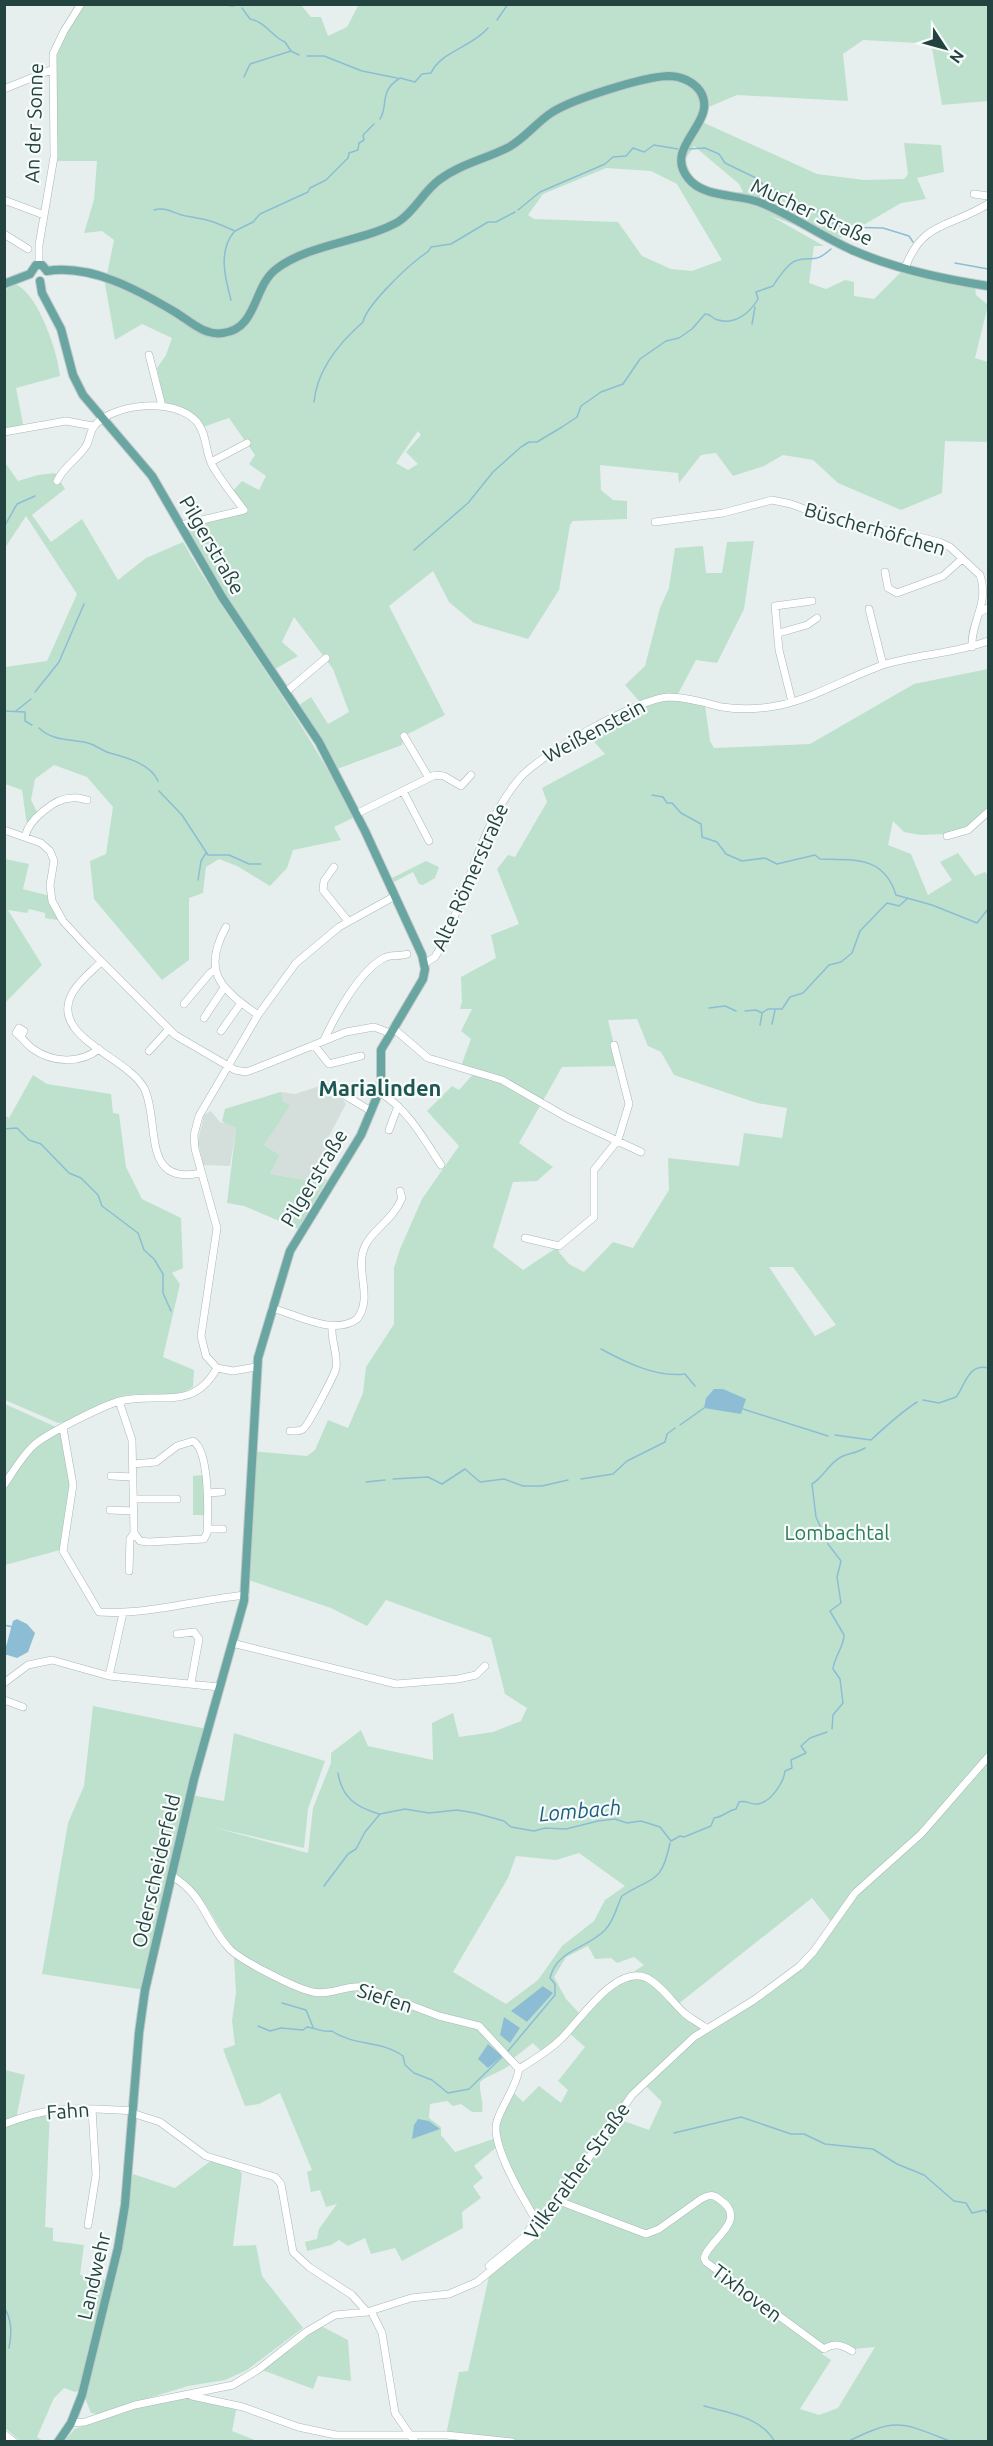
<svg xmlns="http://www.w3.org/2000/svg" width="993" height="2446" viewBox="0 0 993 2446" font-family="Ubuntu,sans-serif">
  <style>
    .built { fill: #d4dfdc }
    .green { fill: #bee1ce; fill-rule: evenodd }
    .water { fill: #8cbdd5 }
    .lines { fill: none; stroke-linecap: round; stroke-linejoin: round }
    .stream { stroke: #8cbdd5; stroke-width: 1.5 }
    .minor-casing { stroke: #a8b8b6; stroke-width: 8 }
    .major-casing { stroke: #c1caca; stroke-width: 10 }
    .minor { stroke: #fff; stroke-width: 7 }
    .major { stroke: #69a6a1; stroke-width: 8 }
    .labels { text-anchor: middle; stroke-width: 4.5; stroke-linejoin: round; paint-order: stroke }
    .street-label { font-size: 20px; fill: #234340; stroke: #f7fbfa }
    .park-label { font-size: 20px; fill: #2b7b59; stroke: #f7fbfa }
    .water-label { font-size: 21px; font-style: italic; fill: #1a5e82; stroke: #f7fbfa }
    .quarter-label { font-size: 22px; font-weight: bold; fill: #1e5652; stroke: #f7fbfa }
  </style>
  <rect width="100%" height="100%" fill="#e6efed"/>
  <!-- built -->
  <path class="built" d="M332,1082L346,1104L328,1138L333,1148L315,1176L328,1180L326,1183L270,1174L280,1155L236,1128L230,1166L203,1165L198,1141L204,1115L211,1111L220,1122L224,1123L225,1109L281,1092L295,1094Z"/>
  <!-- green -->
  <path class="green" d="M359,4L988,5V101L942,105L932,48L918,43L863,40L843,54L848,101L737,95L704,109L700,121L817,174L864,180L904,179L908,174L904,143L941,145L944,172L917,178L926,199L901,203L843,237L835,240L771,216L824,246H814L809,283L826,289L845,280L854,282V296L874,299L905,268L975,287L976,295L988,305L975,358L988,362V442L945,441L942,493L901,510L838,483L813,460L783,455L764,466L733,476L716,453L701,455L679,483L678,473L600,465L601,490L613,500L627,501V519L573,521L570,525L559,590L528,639L474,623L449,602L433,571L389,606L445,715L404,736L402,745L337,769L299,705L311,697L328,724L349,712L333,669L294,617L282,642L298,656L275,669L237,615L186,530L190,525L243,510L231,493L242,481L259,490L266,476L249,464L255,455L229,418L203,427L180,408L164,403L157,368L166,355L172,338L142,324L115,340L105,284L114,240L102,231L84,233L94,200L97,161H54L53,54L81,5H301L311,17H321L328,36L347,27ZM694,146L739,184L743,192L723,193L693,180L685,160ZM606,168L651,171L677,184L722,260L692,271L671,269L642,256L618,222L534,219L528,215L543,194ZM418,431L421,435L406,452L418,464L408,470L396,463Z
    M15,284C38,293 58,352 60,376L16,388L24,429L5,432V290Z
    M4,461L18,481L38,475L55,473L65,489L32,515L51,542L82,519L118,580L146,558L183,542C236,636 306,720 353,818L334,827L341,840L293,850L287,868L270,886L237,866L219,859L206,867L203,893L189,898V960L162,980L94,899L90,861L106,854L113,807L87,777L54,765L35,779L31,800L38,814L27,825L22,790L5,784V667L47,661L77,594L26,516L5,548Z
    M754,541L744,609L717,663L696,660L678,694L661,695L639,701L625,685L645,666L660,608L669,588L675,548L703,546L706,573H722L727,542Z
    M988,669V809L968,829L946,834L921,835L904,832L893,821L888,845L911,854L928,895L952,880L940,862L958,853L975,876L985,872L988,876V2441L512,2442L446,2435L459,2372L468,2371L490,2272L540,2228L498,2146L474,2166L483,2178L473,2186L481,2198L462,2212L463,2228L402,2261L395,2248L371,2254L365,2238L348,2246L339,2240L331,2245L307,2251L305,2242L317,2239L319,2229L337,2204L326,2207L320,2190L311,2192L307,2172L312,2170L280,2093L259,2104L245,2106L223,2049L235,2045L232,2021L236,1992L234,1958L236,1955C217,1927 205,1890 172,1876L145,1990L42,1974L68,1823L84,1786L93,1706L207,1729L191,1795L224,1801L234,1733L325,1761L308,1809L304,1848L216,1828L308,1853L313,1808L331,1763V1753L361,1730L368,1746L433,1760L432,1723L453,1713L459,1737L493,1732L521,1721L527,1708L505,1694L491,1638L386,1600L367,1626L331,1608L249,1580L246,1582L251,1451L307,1456L315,1450L328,1420L348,1428L363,1393L366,1367L394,1324V1268L400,1249L422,1199L459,1146L427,1111L452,1086L459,1090L476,1071L461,1066L471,1039L461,1031L472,1009H460L462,1002L461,977L496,958L491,935L519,924L497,869L508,855L515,857L547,802L542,788L605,754L588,735L642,705L664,699L705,705L710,741L714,748L810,744L914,684ZM637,1019L648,1046L661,1052L674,1075L757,1103L787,1108L782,1138L744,1133L739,1166L668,1158L669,1190L633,1248L613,1242L584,1272L569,1264L559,1252V1246L523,1270L493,1247L513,1182L537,1181L553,1167L519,1143L562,1067L619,1066L608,1020ZM769,1267H793L836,1325L815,1336ZM579,1853L625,1886L605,1900L594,1921L562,1946L538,1980L506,2004L453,1972L508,1878L516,1856L556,1860ZM812,1898L833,1924L814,1951L754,2000L708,2028L677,2005ZM588,1946L595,1959L611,1958L617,1963L634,1957L644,1965L611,1987L581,2015L566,1999L554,1977L566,1957ZM544,1986L552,1993L527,2022L512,2011ZM568,2032L585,2047L558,2081L568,2090L561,2103L539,2086L523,2102L512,2091L496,2129V2138L455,2152L441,2135V2127L429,2118L430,2104L447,2101L453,2106L461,2104L472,2112H482C484,2101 479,2093 480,2082C490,2074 502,2072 511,2064V2060L533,2043L543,2053ZM644,2084L662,2102L649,2130L615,2118ZM831,2342L855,2349L875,2347L838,2408L819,2415L800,2409L831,2360L822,2354Z
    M5,859L29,864L23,889L50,896L63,921L45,918V913L29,909L27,913L8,910L42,965L5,1003Z
    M426,861L439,867L435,878L423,885L419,884L413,872L394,882L392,878Z
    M33,1075L47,1084L111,1094L113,1113L119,1114L126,1167L142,1199L181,1218L183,1268L172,1273L180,1284L163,1357L194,1370L193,1387C170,1402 143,1390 119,1397C98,1404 81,1422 58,1423L5,1400L4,1115L9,1118Z
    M281,1092L283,1102L290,1105L264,1145L280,1155L270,1174L325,1183L298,1229L244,1206L227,1203L236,1128L222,1121L225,1109Z
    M5,1404L56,1427L33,1441L5,1481Z
    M59,1432L63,1435L71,1485L60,1550L5,1565L4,1489L35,1446Z
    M203,1475L205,1515H193V1476Z
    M5,2070L25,2075L16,2119L50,2109L45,2227L53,2228V2241L84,2245L80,2275L106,2280V2285L80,2390L75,2392L64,2388L54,2398L37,2437L43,2441H20L5,2428Z
    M213,2159L236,2165L242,2174L233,2246L256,2245L262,2276L303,2328L247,2370L225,2380L188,2386L97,2414L91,2413L85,2398L133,2174L175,2188Z
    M321,2326L348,2340L351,2381L318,2376L313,2389L262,2370C272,2361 282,2354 294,2347C304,2341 310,2332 321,2326Z
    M186,2395L237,2406L232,2431L257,2441L63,2442L75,2429L125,2410L184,2399Z"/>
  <!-- water -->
  <path class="water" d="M714,1389H723L746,1399L741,1414L704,1408L706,1398Z
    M17,1619L27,1624L35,1633L28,1652L17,1658L4,1654L13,1621Z
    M543,1986L553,1993L527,2022L511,2011Z
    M504,2017L520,2028L510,2043L500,2035Z
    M488,2044L502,2056L488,2068L478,2059Z
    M418,2119L429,2121L440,2129L412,2139L414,2125Z"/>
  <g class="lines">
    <!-- stream -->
    <path class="stream" d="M212,4H223
      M225,5L233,6
      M242,8L250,19C266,22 272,37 285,42L291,51
      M497,20L508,4
      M307,56H324L362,71L397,78
      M244,77L250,64L291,51L299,55
      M380,119C389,105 378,92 400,78L415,82L422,74L431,73C441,51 471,48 488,28
      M688,149L705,148L719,154L725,163L756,178L765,186L779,191L802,207L820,212L826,221L842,227L883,228L909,236L913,242
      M154,210C166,206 174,214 186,216C207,219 215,222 235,231L253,222L260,214L308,192L310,188L326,180L348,158L349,153L358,150L359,143L364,140L363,135L374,124
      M518,210L540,192L605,164L613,157L626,156L633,148L644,152L654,145L678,149
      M955,263L988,269
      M231,300C225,278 218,251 234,232
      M752,324L755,307
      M314,402C317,370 339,343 363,322C366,306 404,270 418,259C423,254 428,254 431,247L451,244L488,222H496L515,212
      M4,527L17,504L35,496
      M414,550L468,503L493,472L521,447L529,442H537L562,427L577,417L581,406L601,392L623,384L640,359L666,341L679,338L692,329L705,314C712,314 712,319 718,320C735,325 750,313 758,299L756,292L773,286C777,279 789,263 795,261C812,255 813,265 831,249
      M35,692L59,662L84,604
      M4,711L25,712V721L32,725
      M16,711L31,699
      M39,728C52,741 71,739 88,743C96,745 102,751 110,753C125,757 151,764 158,781
      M159,791L182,815L208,855H229L249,864H261
      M652,795L663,797L667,803H672L681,813L701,824L702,837L717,842L726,854L742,861L765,858L777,864L815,855L820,859C855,860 884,856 896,895L932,905L977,923L988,909
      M198,880L201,861L206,853
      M709,1008L725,1006L736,1011
      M745,1011L756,1010L762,1013L768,1009H782L790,997L803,993L829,965L841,962L852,953L860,931L887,903L899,906L907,899
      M772,1024L775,1010
      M760,1025L762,1014
      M4,1129L17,1128L29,1140L41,1144L69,1173L81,1178L98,1195L102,1206L138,1233L144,1250L154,1259L163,1274V1293L171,1311
      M601,1349C625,1362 657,1378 685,1374L695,1386
      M923,1400L939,1403L956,1397C965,1386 968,1363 988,1368
      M743,1409L828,1436
      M680,1425L704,1408
      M835,1435L871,1440C886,1426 900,1413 917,1402
      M393,1479L428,1477L442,1484L465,1469L480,1482L504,1479L523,1486H542L568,1480
      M581,1479L613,1474L627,1461L665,1442L667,1434L675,1428
      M366,1482L385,1480
      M4,1625L13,1627
      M832,1729L833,1715L843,1703L840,1679L833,1669C834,1657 844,1647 844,1635L830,1611L841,1603L837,1577L841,1561L828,1544L816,1517L812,1484C824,1477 828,1464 841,1457C848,1453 855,1454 865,1448
      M338,1773C342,1798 356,1807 379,1814
      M324,1886L348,1854L356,1849L365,1832L380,1814L405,1809L429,1813L457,1810L475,1813L504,1821L511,1827L534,1831L545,1828L566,1829L598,1821L615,1819L627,1823L641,1821L660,1827L671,1841L680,1836L684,1837L711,1826L714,1818C723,1817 727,1811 736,1809L739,1802C747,1800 751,1805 758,1804C771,1802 784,1782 785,1771L792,1768L791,1760L806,1753L801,1746L810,1738L827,1732
      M282,2003L306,2010L313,2027
      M258,2026L270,2031L281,2028L303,2030L307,2027C315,2028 325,2033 332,2031C353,2046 381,2040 403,2056L405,2065L414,2073L432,2080L448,2093L469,2089L502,2057
      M508,2051L555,1995V1984L550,1978C557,1949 587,1949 605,1930C614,1921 616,1908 622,1896C652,1876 661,1886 670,1843
      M674,2133L741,2117L791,2134H804L825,2144L873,2149L897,2164L924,2175L954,2201L966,2203L972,2213L985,2210L988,2214
      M4,2307C12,2320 12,2333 9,2348
      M704,2406C730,2413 761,2417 775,2442
      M847,2442C897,2417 901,2422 952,2442"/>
    <!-- minor casing -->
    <g class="minor-casing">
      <path id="minor" d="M4,89L51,70
        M974,194L988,196
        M4,200L44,215
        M4,234L28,249
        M39,264V245L54,157L53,54L64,31L81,4
        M905,268C923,220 950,228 988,204
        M149,355L162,406
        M4,432L66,421L93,426
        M211,462L247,443
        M57,481C64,466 78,459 86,446C90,440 90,430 95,425C115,403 176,397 197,422C207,434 205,451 212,465C221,481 233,495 244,510L181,525
        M655,522L723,513L772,500L791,504L850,526L904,533L939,542L950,547L980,575C990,603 970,623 972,647
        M885,572L888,588L897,593L943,576L962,559
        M869,609L883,665
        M980,612L988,608
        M779,633L807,625L817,618
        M287,691L326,658
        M792,702L779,650L775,606L812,601
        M404,736L429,778
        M403,791L429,841
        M356,814L435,775L444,776L461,786L471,775
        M4,830L41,843L50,851L54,861L50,885L52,901L63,921L87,947L175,1035L235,1070L246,1072L257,1068L346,1032L374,1027L390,1033
        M947,836L968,830L988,812
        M25,837C28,820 55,798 72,798C77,797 82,799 87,800
        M334,867L324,881L323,890L348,921
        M226,927C201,972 221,989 258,1015
        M101,962C92,971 80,980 73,992C46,1037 130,1057 145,1090C160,1124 141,1186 201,1173
        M424,964L435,957L443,943C469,889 480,826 519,779C539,755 638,698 669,697C687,697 705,703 722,707C741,710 762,709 781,705C817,697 848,677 883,665C918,654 954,654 988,641
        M184,1004L210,973L215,970
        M204,1018L224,988
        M393,1028L428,1058L502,1080L568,1118L641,1152
        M221,1031L241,1003
        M21,1036L24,1031L19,1028L16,1033C22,1037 26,1044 33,1049C53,1063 80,1064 99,1049
        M324,1040C335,1016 360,970 384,958C392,954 399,957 407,954
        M314,1045L329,1064L361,1056
        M149,1051L169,1029
        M379,1092C407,1108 424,1139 441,1165
        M346,1096L371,1111
        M389,1130L398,1106
        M525,1238L559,1246L594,1217V1170L618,1140L629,1104L614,1045
        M272,1308C297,1315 334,1336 357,1319C374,1297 354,1270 365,1246C372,1230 393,1220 402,1198L400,1191
        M256,1367L233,1371L217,1368L206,1356L201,1336L217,1228L195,1149L194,1135L199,1116L258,1015L296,963L339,927L395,896
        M119,1401L132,1440L134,1533L130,1539L129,1571
        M63,1428L73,1485L63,1551L99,1612C147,1615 197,1600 245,1595
        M290,1431C295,1431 299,1432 303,1429C308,1426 335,1374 336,1368C338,1354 331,1341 332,1327
        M133,1464L156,1462L177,1446L193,1441C210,1451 208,1514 207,1533L204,1539L149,1542L140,1541L134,1533
        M111,1476L133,1477
        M4,1485C13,1472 22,1456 34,1445C46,1434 104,1405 120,1401C158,1391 192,1413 217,1368
        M208,1493L222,1492
        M133,1499H177
        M110,1510L133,1511
        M207,1529H223
        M177,1634L194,1632L199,1639L191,1683
        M232,1643L396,1684L458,1679L476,1675L485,1666
        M109,1676L123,1613
        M4,1683L28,1665L52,1660L109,1676L219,1687
        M4,1700L23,1707
        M172,1876C204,1895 205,1921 228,1947C237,1959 297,1989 313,1992C330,1996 345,1985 363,1987L439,2016L479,2026L519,2069
        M132,2113L160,2122L206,2156L275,2177L281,2184L293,2252L309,2267L352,2295L367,2312
        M4,2124C56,2104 79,2108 133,2111
        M559,2201L646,2234L659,2229L701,2199C708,2195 713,2194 719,2199C751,2220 708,2240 704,2258L706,2262L824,2349C835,2342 842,2345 852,2351
        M88,2225L96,2175L92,2109
        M541,2228C528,2207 489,2145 497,2121C503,2103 516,2088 519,2069C533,2060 549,2051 561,2039C580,2021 615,1964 647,1978C661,1985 672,2002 684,2013C691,2019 700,2023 707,2029
        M489,2266L523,2238L536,2220
        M371,2311L382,2333L395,2413L415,2442
        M192,2396L243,2407L298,2427L336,2435H446L512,2442
        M71,2423L85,2422L135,2405L233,2385L259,2369L306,2332L335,2315L367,2312L411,2298L449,2294L477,2282L537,2233L632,2095L694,2037L754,2000L800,1966L814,1951L855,1893L921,1834L988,1757
        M4,2434L14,2442"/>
    </g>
    <!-- major casing -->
    <g class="major-casing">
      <path id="major" d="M47,271C91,264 138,290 175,312C190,321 204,336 223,333C257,329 253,288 275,270C307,244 362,242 398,222C415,211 423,192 439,180C460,164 486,159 509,147C525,138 536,123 551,113C572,99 643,77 668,76C680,76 693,81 700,91C720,122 662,146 688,178C703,198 737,194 759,202C792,215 821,236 852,250C895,269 942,279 988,286
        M30,274L36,265H42L47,271
        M40,281L42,293L61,329L73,375L83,395L152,476L222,597L319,742L365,831L422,955L425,969L423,979L381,1050V1082L376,1099L361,1135L290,1251L258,1358L244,1601L194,1779L145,1990L139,2033L125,2205L118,2248L82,2395L71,2423L58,2442
        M4,284L30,274"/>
    </g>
    <!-- minor -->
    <use href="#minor" class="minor"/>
    <!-- major -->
    <use href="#major" class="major"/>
  </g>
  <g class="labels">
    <!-- street labels -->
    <g class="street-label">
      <text transform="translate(34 123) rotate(-88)" y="7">An der Sonne</text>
      <text transform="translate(812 212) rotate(25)" y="7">Mucher Straße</text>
      <text transform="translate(875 529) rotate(16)" y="7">Büscherhöfchen</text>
      <text transform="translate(212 545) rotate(60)" y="7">Pilgerstraße</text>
      <text transform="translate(594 731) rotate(-28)" y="7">Weißenstein</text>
      <text transform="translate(470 877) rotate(-66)" y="7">Alte Römerstraße</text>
      <text transform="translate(314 1178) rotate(-59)" y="7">Pilgerstraße</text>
      <text transform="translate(156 1871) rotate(-77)" y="7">Oderscheiderfeld</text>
      <text transform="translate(385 1998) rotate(18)" y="7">Siefen</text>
      <text transform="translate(68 2111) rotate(-4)" y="7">Fahn</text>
      <text transform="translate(577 2171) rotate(-54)" y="7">Vilkerather Straße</text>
      <text transform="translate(94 2276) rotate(-77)" y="7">Landwehr</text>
      <text transform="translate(747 2293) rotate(37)" y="7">Tixhoven</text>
    </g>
    <!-- park labels -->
    <g class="park-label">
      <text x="837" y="1540">Lombachtal</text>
    </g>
    <!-- water labels -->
    <g class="water-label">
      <text transform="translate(580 1811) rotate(-5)" y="7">Lombach</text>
    </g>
    <!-- quarter labels -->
    <g class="quarter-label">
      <text x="380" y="1096">Marialinden</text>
    </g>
  </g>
  <!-- border -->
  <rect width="993" height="2446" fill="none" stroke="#234340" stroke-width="12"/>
  <!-- north arrow -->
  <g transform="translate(945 48) rotate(126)" stroke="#f7fbfa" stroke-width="4.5" paint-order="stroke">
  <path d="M0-4.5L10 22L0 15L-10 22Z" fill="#234340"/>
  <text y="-9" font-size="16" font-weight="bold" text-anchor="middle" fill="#234340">N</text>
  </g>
</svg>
